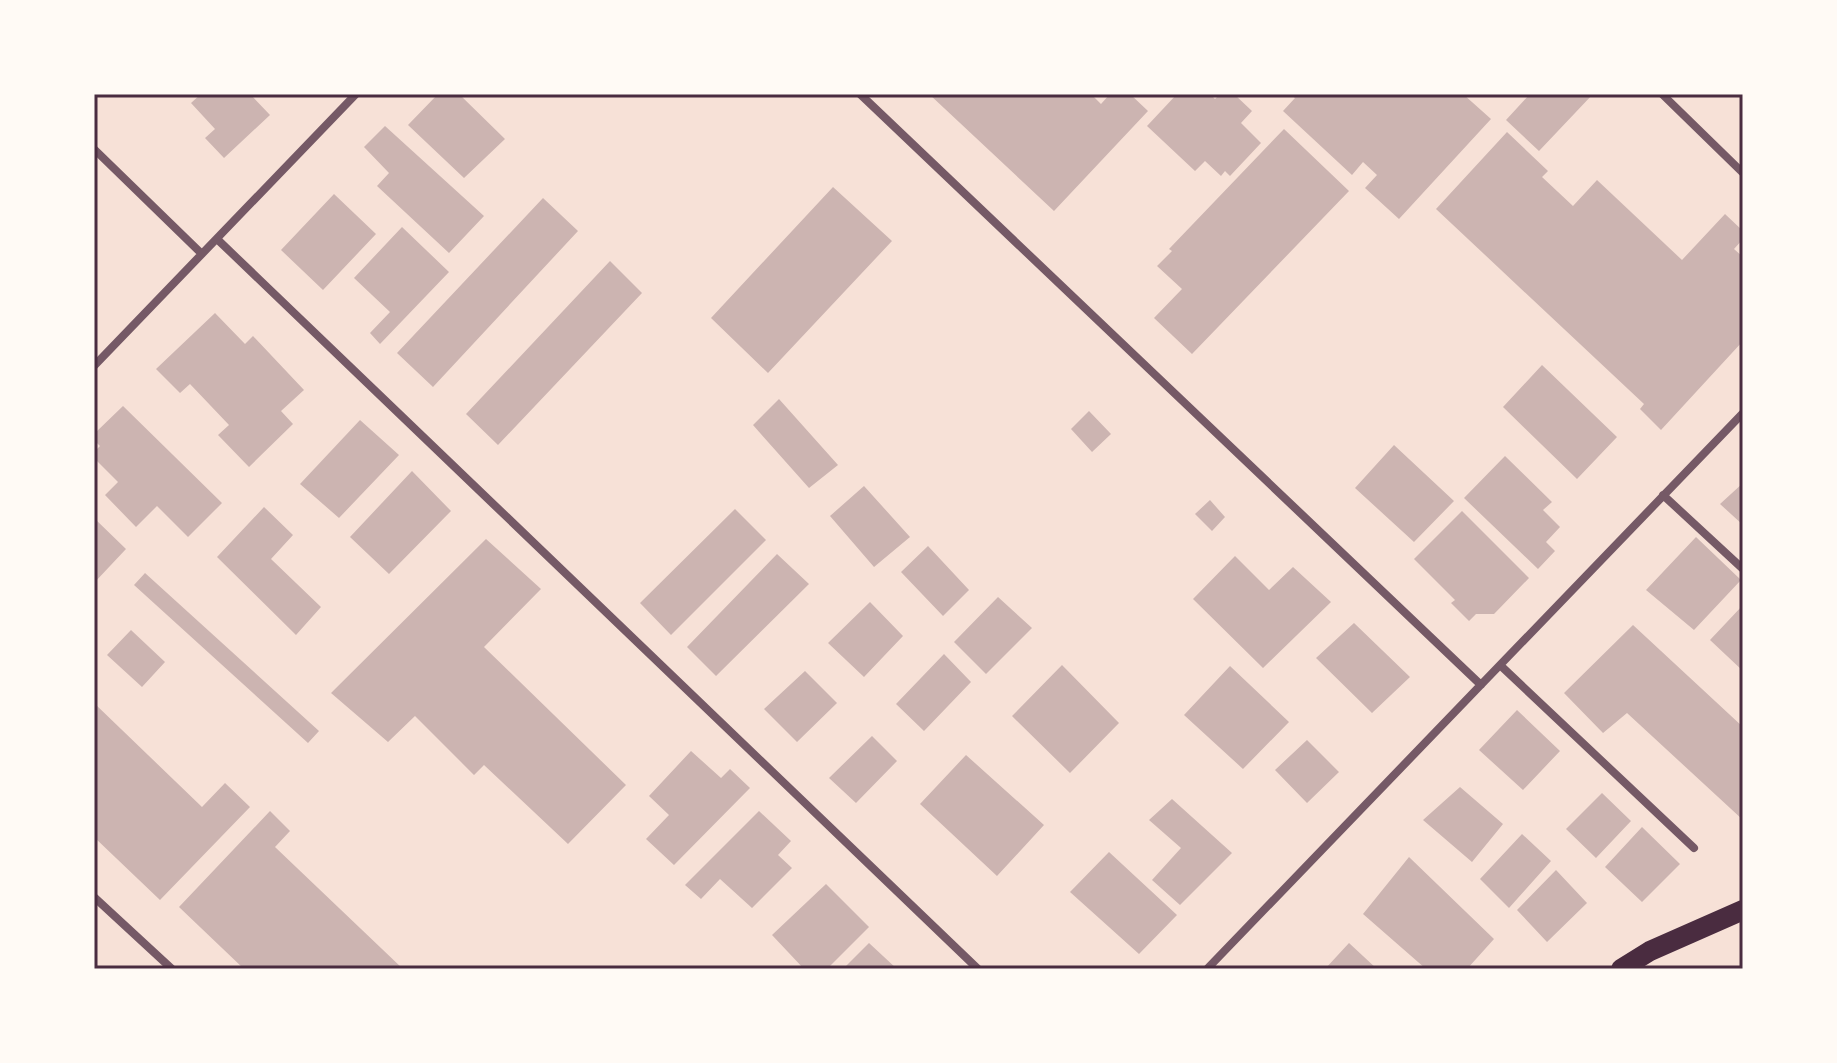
<svg xmlns="http://www.w3.org/2000/svg" width="1837" height="1063" viewBox="0 0 1837 1063" font-family="'Source Serif 4',serif">
  <style>
    .building { fill: #ccb4b1 }
    .lines { fill: none; stroke-linecap: round; stroke-linejoin: round }
    .minor { stroke: #755966; stroke-width: 8 }
    .primary { stroke: #4a2c40; stroke-width: 20 }
    .neatline { fill: none; stroke: #4a2c40; stroke-width: 3 }
  </style>
  <rect width="100%" height="100%" fill="#f7e1d7"/>
  <!-- building -->
  <path class="building" d="M201,94H250L270,115L224,158L205,138L215,129L191,103Z
    M438,94H459L505,139L464,178L408,125Z
    M929,94H1091L1101,104L1110,94H1130L1148,111L1054,211Z
    M1177,94H1210L1215,99L1220,94H1234L1252,111L1241,123L1261,143L1230,176L1225,171L1221,176L1205,161L1195,171L1147,126Z
    M1290,94H1463L1491,119L1399,219L1365,188L1377,175L1363,162L1352,175L1283,111L1295,98Z
    M1530,94H1593L1539,151L1506,120Z
    M385,126L484,216L449,253L377,186L389,173L364,147Z
    M1284,129L1349,191L1192,354L1154,318L1182,289L1157,266L1172,251L1169,249Z
    M1507,132L1548,171L1542,177L1573,206L1597,180L1682,260L1725,214L1743,231V239L1734,249L1743,257V341L1661,430L1640,409L1644,404L1436,209Z
    M833,187L892,241L768,373L711,318Z
    M334,194L376,234L323,290L281,250Z
    M543,198L578,231L433,387L397,353Z
    M402,227L449,272L380,344L370,333L390,312L354,278Z
    M610,261L642,293L498,445L466,414Z
    M215,313L245,344L253,336L304,390L281,411L293,424L249,467L218,435L229,425L190,384L180,393L156,369Z
    M1542,365L1617,437L1577,479L1503,407Z
    M779,399L838,465L809,488L753,425Z
    M123,406L222,503L188,537L157,506L136,527L105,495L118,482L94,458V452L100,446L94,440V434Z
    M1089,411L1111,434L1092,452L1071,429Z
    M360,420L399,455L339,518L300,484Z
    M1394,445L1454,501L1414,542L1355,488Z
    M1505,456L1552,502L1543,510L1560,527L1546,542L1555,551L1538,569L1464,498Z
    M412,471L451,511L389,574L350,537Z
    M1743,483V525L1720,504Z
    M864,486L910,537L874,567L830,516Z
    M1210,500L1225,517L1212,531L1195,514Z
    M264,507L293,535L271,559L321,607L296,635L217,557Z
    M735,509L766,540L671,635L640,603Z
    M1462,511L1529,578L1494,614H1476L1469,621L1451,603L1455,600L1414,559Z
    M94,518L126,549L94,583Z
    M1696,537L1741,580L1694,630L1646,590Z
    M486,539L541,589L484,647L626,785L568,844L484,765L474,775L415,716L388,742L331,693Z
    M928,546L969,590L943,616L901,572Z
    M777,554L809,584L716,676L687,647Z
    M1235,556L1269,590L1293,567L1331,602L1263,668L1193,599Z
    M145,573L319,731L308,743L134,585Z
    M998,597L1032,628L986,674L954,642Z
    M870,602L903,636L864,677L828,643Z
    M1743,605V671L1710,640Z
    M1354,623L1410,677L1372,713L1316,658Z
    M1633,625L1743,727V820L1627,713L1603,733L1564,693Z
    M131,630L165,662L142,687L107,655Z
    M944,654L971,682L924,731L896,704Z
    M1062,665L1119,723L1070,773L1012,716Z
    M1230,666L1289,722L1243,769L1184,715Z
    M805,671L837,703L797,742L764,709Z
    M94,703L202,807L225,783L250,807L160,900L94,837Z
    M1517,710L1560,751L1523,790L1479,750Z
    M872,736L897,761L856,803L829,778Z
    M1307,740L1339,772L1307,803L1275,770Z
    M691,751L721,778L730,769L750,788L674,865L646,839L669,815L649,796Z
    M966,755L1044,825L997,876L920,804Z
    M1460,787L1503,824L1472,862L1423,820Z
    M1602,793L1631,821L1596,858L1566,829Z
    M1172,799L1232,853L1180,905L1152,880L1181,848L1149,820Z
    M270,811L290,831L275,847L403,969H244L179,907Z
    M759,811L791,841L778,855L792,868L752,908L720,879L701,899L685,885Z
    M1642,827L1680,864L1642,902L1605,867Z
    M1522,834L1551,861L1509,908L1480,879Z
    M1109,852L1177,915L1139,954L1070,892Z
    M1409,857L1494,939L1467,969H1426L1363,914Z
    M1556,870L1587,903L1547,942L1517,910Z
    M826,884L869,927L827,969H804L772,935Z
    M869,943L897,969H843Z
    M1349,943L1377,969H1325Z"/>
  <g class="lines">
    <!-- minor -->
    <path class="minor" d="M860,94L1481,685
      M1662,94L1743,173
      M94,149L202,254
      M217,239L978,969
      M94,366L356,94
      M1663,495L1743,569
      M1500,665L1694,848
      M94,897L172,969
      M1207,969L1743,413"/>
    <!-- primary -->
    <path class="primary" d="M1621,969L1650,951L1743,910"/>
  </g>
  <!-- border -->
  <rect width="1837" height="1063" fill="none" stroke="#fffaf5" stroke-width="192"/>
  <rect x="96" y="96" width="1645" height="871" class="neatline"/>
</svg>
